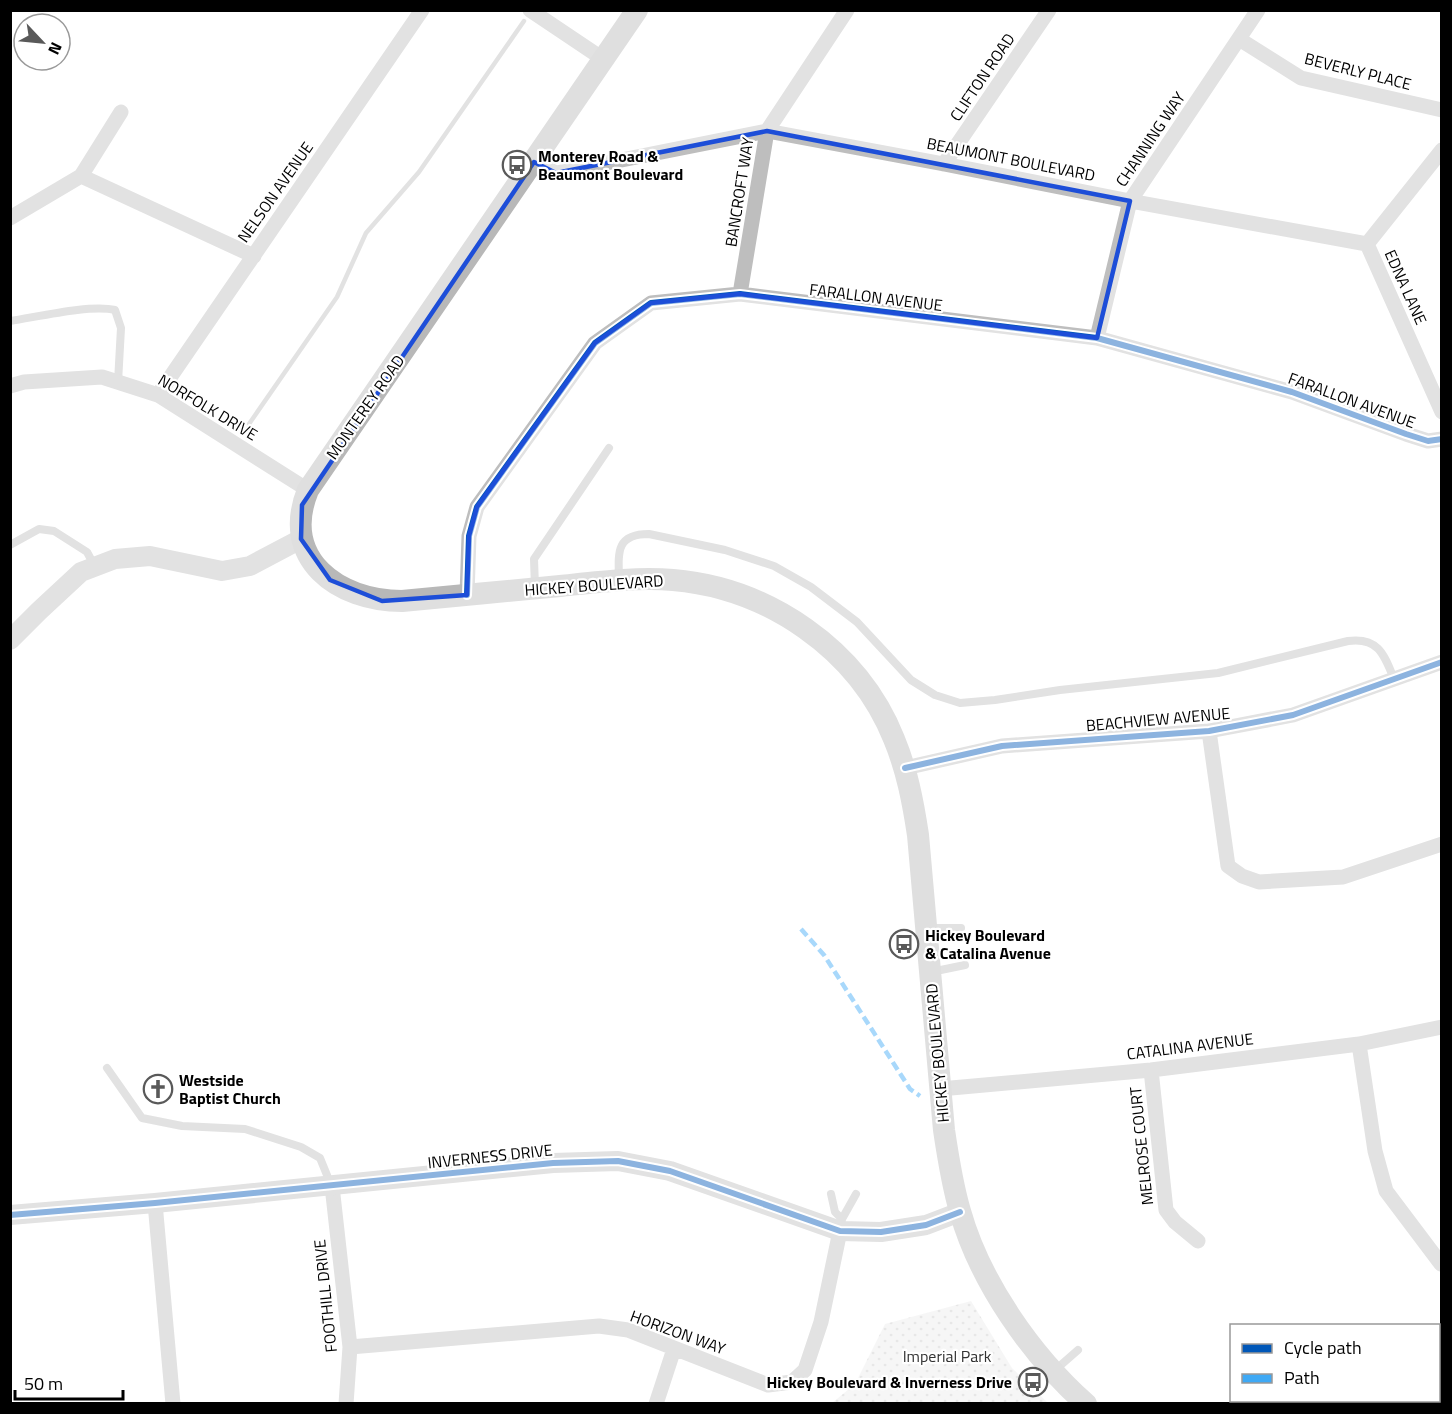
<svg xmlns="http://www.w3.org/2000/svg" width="1452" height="1414" viewBox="0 0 1452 1414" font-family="'Titillium Web',sans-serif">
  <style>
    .park { fill: url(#park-dots) }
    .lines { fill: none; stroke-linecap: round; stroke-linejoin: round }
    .stream { stroke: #bfbfbf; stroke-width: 4.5 }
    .service { stroke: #bebebe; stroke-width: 8 }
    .minor { stroke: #bebebe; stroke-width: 15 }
    .tertiary { stroke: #bebebe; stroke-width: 20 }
    .secondary { stroke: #b8b8b8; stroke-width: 22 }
    .quiet { stroke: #3fa9f5; stroke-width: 4.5; stroke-dasharray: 9 4.5; stroke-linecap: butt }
    .cycleway-casing { stroke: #fff; stroke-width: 10 }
    .cycleway { stroke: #0057b8; stroke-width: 6 }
    .marked { fill: none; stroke: #1d4ed8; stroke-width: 4.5; stroke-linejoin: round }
    .labels { text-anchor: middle; stroke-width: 4.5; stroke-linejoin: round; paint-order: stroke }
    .street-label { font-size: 16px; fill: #000; stroke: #fff }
    .poi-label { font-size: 16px; font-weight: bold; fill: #000; stroke: #fff; text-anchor: start }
    .park-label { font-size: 16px; fill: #333; stroke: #fff }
  </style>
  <defs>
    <pattern id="park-dots" width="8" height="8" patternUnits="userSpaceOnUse" patternTransform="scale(1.5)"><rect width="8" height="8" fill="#ececec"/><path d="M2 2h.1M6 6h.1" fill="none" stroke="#c9c9c9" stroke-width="1.8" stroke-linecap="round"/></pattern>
  </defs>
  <rect width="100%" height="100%" fill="#fff"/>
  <!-- park -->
  <path class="park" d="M971,1301L1012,1368L1048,1403H832L855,1384L885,1324Z"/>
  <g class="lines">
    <!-- stream -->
    <path class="stream" d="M249,424L337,297L366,233L419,172L524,21"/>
    <!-- service -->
    <path class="service" d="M10,321C37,317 91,304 115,310L121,328L118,382
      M10,545L39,529L54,531L87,552L94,565
      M619,577C618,551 617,534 649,534L725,550L774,566L811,587L857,622L911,680L935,695L960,703L995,700L1060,690L1218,673L1348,641C1378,637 1384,654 1394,679
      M535,587L534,559L609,448
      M928,928H961
      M931,972L965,965
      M107,1068L142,1118L182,1126L245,1129L301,1147L320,1158L331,1185
      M831,1194L835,1212L842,1219
      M840,1231L842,1219L856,1194
      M1054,1371L1078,1350"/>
    <!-- minor -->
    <path class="minor" d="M530,10L603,59
      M1239,39L1301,78L1442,110
      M534,162L556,173L767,131L944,164L1130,201L1367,244L1442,150
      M944,164L1049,10
      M81,176L254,256
      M10,218L81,176L121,112
      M1367,244L1442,412
      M740,294L767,131L847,10
      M1097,338L1130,201L1258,10
      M10,386L24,382L102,377L158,395L308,490
      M158,395L422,10
      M467,595L469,536L477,507L595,343L651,303L740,294L1097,338L1292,392L1406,434L1428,441L1442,439
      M1209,731L1228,866L1242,876L1259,882L1343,877L1442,844
      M905,768L1002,746L1209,731L1293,715L1442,662
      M1359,1044L1375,1151L1386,1191L1441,1264
      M1151,1070L1166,1210L1175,1222L1198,1241
      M940,1089L1151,1070L1359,1044L1442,1027
      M332,1186L350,1347L346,1404
      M155,1203L173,1404
      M350,1347L599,1326L628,1330L768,1385L792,1382L805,1370L821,1322L840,1231
      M656,1404L674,1349"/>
    <!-- tertiary -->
    <path class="tertiary" d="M10,640L39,611L81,572L115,559L150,556L222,571L250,566L301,539
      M10,1215L155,1203L553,1163L618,1161L670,1171L840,1231L881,1232L926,1225L960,1212"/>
    <!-- secondary -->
    <path class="secondary" d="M637,10L308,490C280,559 338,601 402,601C455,596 507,591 560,586C598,582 636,577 673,580C768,588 858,649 894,739C907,770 913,802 918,835L944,1130C948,1157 952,1184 960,1211C980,1282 1031,1355 1086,1404"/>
    <!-- quiet -->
    <path class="quiet" d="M801,929L824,955L910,1089L920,1096
      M1441,1264H1442
      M1349,1400L1358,1404
      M1299,1404L1301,1400"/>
    <!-- cycleway casing -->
    <g class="cycleway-casing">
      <path id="cycleway" d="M467,595L469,536L477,507L595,343L651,303L740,294L1097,338L1292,392L1406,434L1428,441L1442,439
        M905,768L1002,746L1209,731L1293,715L1442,662
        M10,1215L155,1203L553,1163L618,1161L670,1171L840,1231L881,1232L926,1225L960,1212"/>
    </g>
    <!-- cycleway -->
    <use href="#cycleway" class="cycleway"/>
  </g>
  <!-- marked area -->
  <path d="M0 0H1452V1414H0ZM767,131L1130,201L1097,338L740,294L651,303L595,343L477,507L469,536L467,595L382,601L330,580L301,539L302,505L534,162L556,173Z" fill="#fff" fill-opacity=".55" fill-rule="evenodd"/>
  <path class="marked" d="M767,131L1130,201L1097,338L740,294L651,303L595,343L477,507L469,536L467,595L382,601L330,580L301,539L302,505L534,162L556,173Z"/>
  <!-- icons -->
  <defs>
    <g id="bus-ring" transform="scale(1.5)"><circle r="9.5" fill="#fff" stroke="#595959" stroke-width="1.5"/><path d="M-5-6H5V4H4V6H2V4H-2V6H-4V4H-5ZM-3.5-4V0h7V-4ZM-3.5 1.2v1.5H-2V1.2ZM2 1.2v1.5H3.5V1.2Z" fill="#595959"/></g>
    <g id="church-ring" transform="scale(1.5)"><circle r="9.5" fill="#fff" stroke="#595959" stroke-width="1.5"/><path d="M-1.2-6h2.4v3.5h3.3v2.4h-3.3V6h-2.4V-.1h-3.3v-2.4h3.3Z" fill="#595959"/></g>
  </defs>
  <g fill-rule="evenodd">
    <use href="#bus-ring" x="517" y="165"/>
    <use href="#bus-ring" x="904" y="944"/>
    <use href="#church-ring" x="158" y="1089"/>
    <use href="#bus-ring" x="1033" y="1382"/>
  </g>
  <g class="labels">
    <!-- street labels -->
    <g class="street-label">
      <text transform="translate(1358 71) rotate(14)" y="6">BEVERLY PLACE</text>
      <text transform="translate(982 77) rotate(-56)" y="6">CLIFTON ROAD</text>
      <text transform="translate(1150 139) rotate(-56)" y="6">CHANNING WAY</text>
      <text transform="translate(1011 159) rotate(11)" y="6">BEAUMONT BOULEVARD</text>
      <text transform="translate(275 192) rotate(-55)" y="6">NELSON AVENUE</text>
      <text transform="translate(739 192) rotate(-81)" y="6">BANCROFT WAY</text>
      <text transform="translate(1406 287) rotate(66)" y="6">EDNA LANE</text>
      <text transform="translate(876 297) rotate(7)" y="6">FARALLON AVENUE</text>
      <text transform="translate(1352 400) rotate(20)" y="6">FARALLON AVENUE</text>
      <text transform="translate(208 407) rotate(31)" y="6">NORFOLK DRIVE</text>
      <text transform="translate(365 407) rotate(-55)" y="6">MONTEREY ROAD</text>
      <text transform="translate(594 585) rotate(-4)" y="6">HICKEY BOULEVARD</text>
      <text transform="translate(1158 719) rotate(-5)" y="6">BEACHVIEW AVENUE</text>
      <text transform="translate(1190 1046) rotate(-7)" y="6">CATALINA AVENUE</text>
      <text transform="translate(937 1053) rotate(-95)" y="6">HICKEY BOULEVARD</text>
      <text transform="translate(1141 1146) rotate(-96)" y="6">MELROSE COURT</text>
      <text transform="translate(490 1156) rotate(-6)" y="6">INVERNESS DRIVE</text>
      <text transform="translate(325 1296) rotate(-96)" y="6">FOOTHILL DRIVE</text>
      <text transform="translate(678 1332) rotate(20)" y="6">HORIZON WAY</text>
    </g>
    <!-- poi labels -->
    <g class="poi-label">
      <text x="538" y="162">Monterey Road &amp;<tspan x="538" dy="18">Beaumont Boulevard</tspan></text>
      <text x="925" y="941">Hickey Boulevard<tspan x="925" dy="18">&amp; Catalina Avenue</tspan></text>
      <text x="179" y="1086">Westside<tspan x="179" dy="18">Baptist Church</tspan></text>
      <text x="1012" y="1388" text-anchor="end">Hickey Boulevard &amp; Inverness Drive</text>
    </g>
    <!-- park labels -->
    <g class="park-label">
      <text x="947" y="1362">Imperial Park</text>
    </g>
  </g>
  <!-- border -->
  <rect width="1452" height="1414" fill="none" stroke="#000000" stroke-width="24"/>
  <!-- legend -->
  <rect x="1230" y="1324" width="210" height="78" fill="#ffffff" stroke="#999999" stroke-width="1.5"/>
  <rect x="1242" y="1344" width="30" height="9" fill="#0057b8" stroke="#999999" stroke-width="1.5"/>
  <text x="1284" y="1354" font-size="18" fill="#000000">Cycle path</text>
  <rect x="1242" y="1374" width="30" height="9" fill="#3fa9f5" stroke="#999999" stroke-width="1.5"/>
  <text x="1284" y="1384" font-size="18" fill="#000000">Path</text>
  <!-- north arrow -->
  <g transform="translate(42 42) rotate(116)"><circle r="28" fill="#ffffff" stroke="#999999" stroke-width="1.5"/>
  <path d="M0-4.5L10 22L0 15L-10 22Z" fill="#595959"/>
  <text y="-9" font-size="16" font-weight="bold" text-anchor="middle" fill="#000000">N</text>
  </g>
  <!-- scale -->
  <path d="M15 1390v9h108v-9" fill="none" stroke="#000000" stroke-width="3"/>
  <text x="24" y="1390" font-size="18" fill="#000000" stroke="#ffffff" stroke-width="4.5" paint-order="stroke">50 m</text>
</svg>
